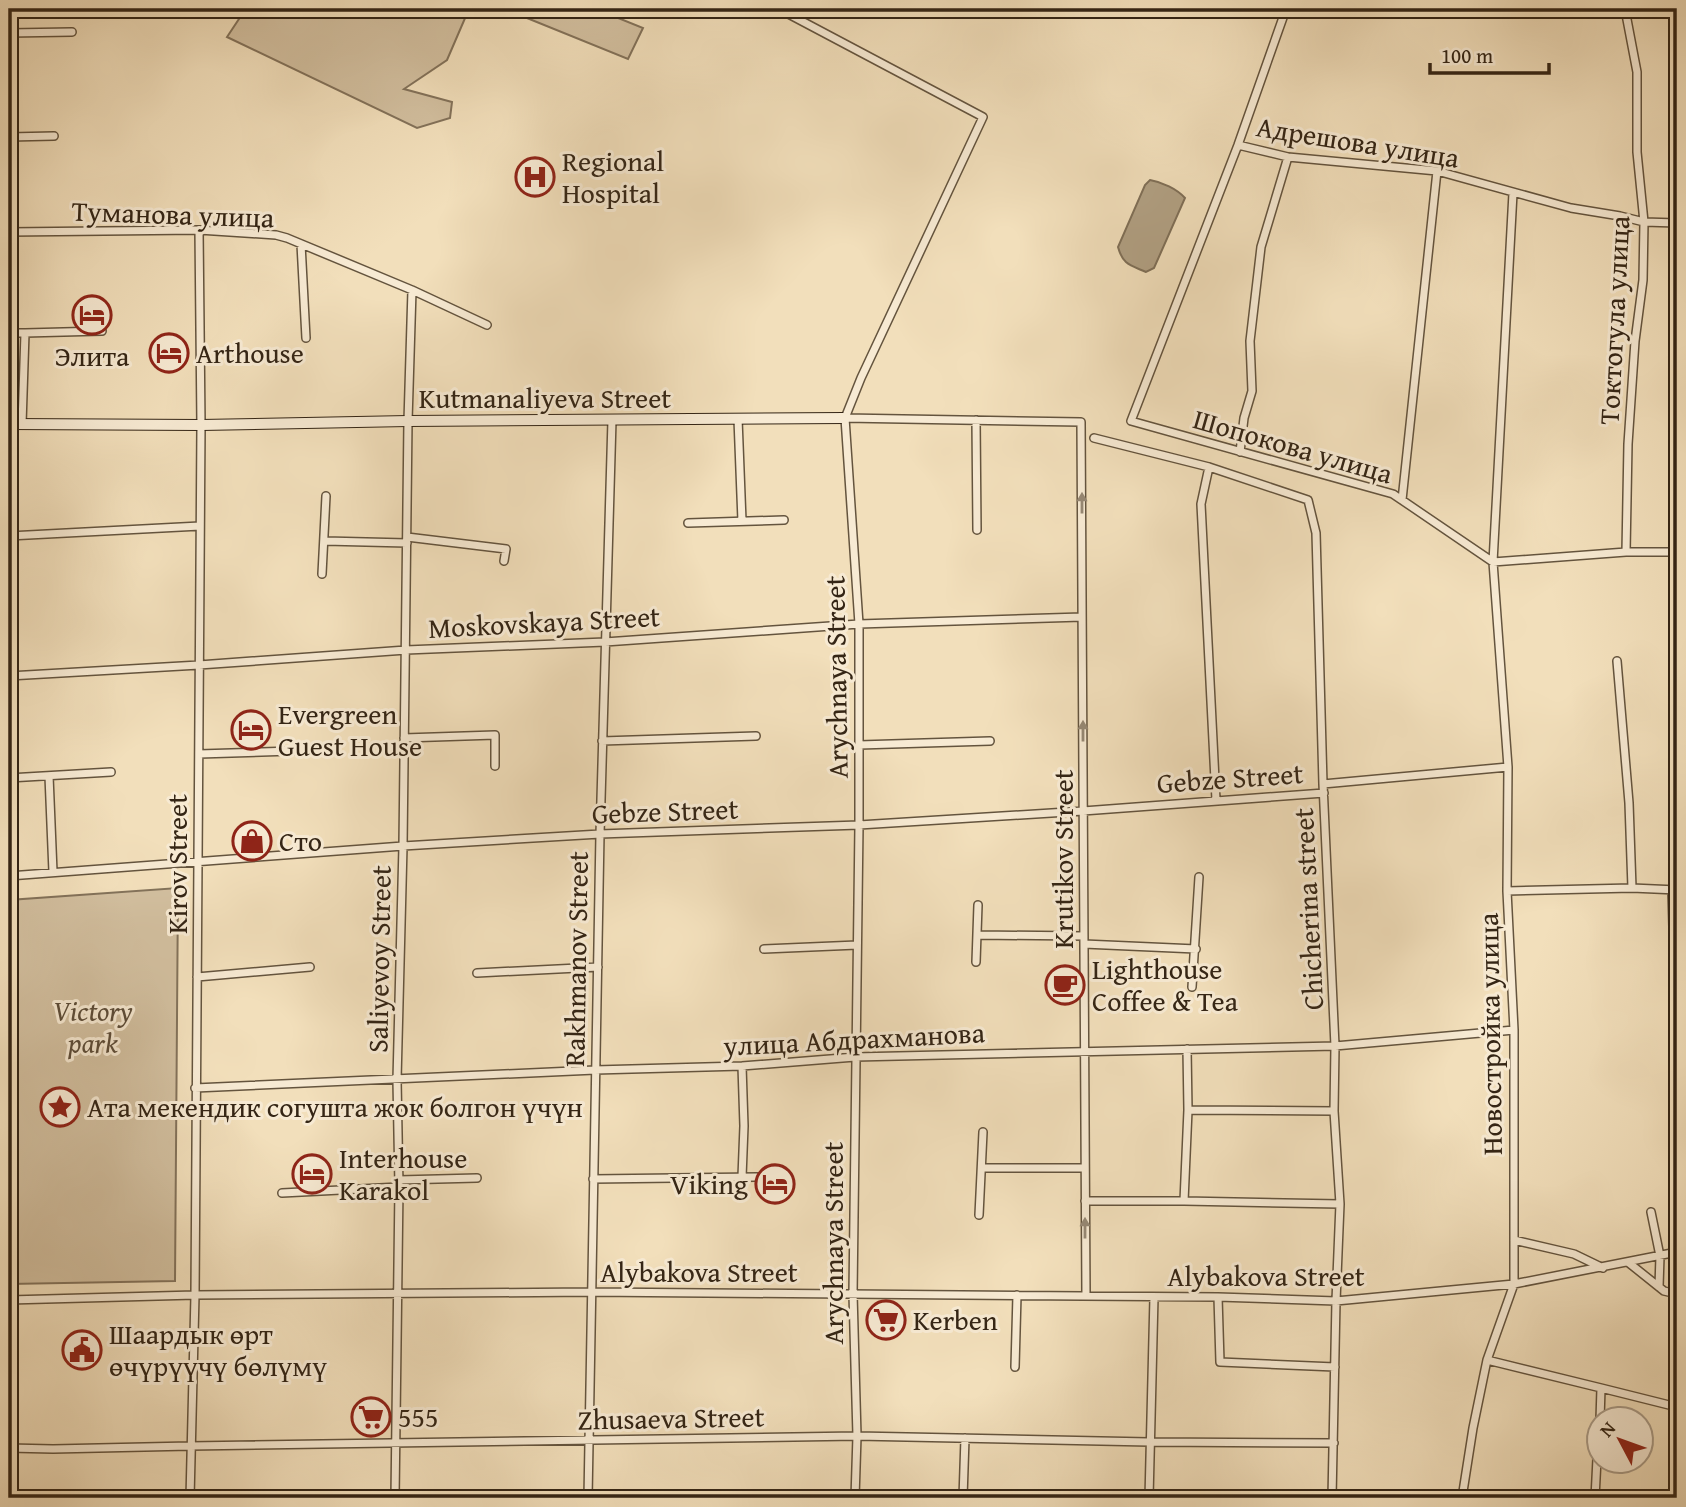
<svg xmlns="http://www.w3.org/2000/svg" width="1686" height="1507" viewBox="0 0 1686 1507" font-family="'Gentium Book Plus',serif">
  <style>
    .green { fill: #d2bf9f; stroke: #83725a; stroke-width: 2 }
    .water { fill: #b1a083; stroke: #7f6f57; stroke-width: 2 }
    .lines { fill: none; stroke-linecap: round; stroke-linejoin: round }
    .street-casing { stroke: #64543e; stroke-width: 10 }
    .secondary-casing { stroke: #342515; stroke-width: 12 }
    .street { stroke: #f7ead3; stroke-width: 7 }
    .secondary { stroke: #f7ead3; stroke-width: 10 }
    .oneway { fill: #968874 }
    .labels { text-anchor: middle; stroke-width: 6; stroke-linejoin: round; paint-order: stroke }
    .street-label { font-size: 28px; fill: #342515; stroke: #f7ead3 }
    .poi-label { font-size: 28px; fill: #342515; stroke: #f7ead3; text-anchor: start }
    .park-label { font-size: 28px; font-style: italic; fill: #5c4c38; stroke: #f7ead3 }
  </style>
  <rect width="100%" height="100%" fill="#f2dfbb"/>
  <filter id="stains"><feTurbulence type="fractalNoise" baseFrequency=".00286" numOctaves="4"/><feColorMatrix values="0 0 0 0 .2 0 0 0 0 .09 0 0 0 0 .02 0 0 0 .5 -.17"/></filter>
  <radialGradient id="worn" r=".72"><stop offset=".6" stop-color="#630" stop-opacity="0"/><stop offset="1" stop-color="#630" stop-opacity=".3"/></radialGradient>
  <!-- green -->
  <path class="green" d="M262,9H469L447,60L404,89L452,102L450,118L417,128L227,37L243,13Z
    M492,9H596L643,28L628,59L522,16Z
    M178,888L175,1281L9,1284V900Z"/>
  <!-- water -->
  <path class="water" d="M1150,180C1162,182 1177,189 1185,198L1154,268L1146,272C1130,265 1123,265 1118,247L1145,185Z"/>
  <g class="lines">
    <!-- street casing -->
    <g class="street-casing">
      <path id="street" d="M779,9L983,117L861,378L845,418L859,624V825L853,1294L857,1436L855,1498
        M1286,9L1238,145L1131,421L1393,494L1493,562L1626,552H1677
        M1625,9L1637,72V152L1644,222L1643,280L1635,341L1628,444L1626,552
        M9,33L72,32
        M9,137L54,136
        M1238,145L1288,157L1437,171L1571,208L1620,216L1644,222L1677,223
        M9,232L199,230L276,235L287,238L412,290L487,325
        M301,244L306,338
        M9,333H25
        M845,418L1081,422L1086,1296
        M738,419L742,521
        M976,420L977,530
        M22,424L25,333L102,331
        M1094,438L1209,467L1308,500L1316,533L1323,784L1335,1046L1334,1111L1340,1204L1336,1301L1332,1498
        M1240,452L1244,418L1252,391L1250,341L1261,247L1288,157
        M1209,467L1201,504L1216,800
        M1402,500L1437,171
        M688,523L784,520
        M9,536L200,526
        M407,537L506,549L504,561
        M325,541L407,543
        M322,574L326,496
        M1617,661L1629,803L1632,888
        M9,676L199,665L406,650L605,642L859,624L1082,617
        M404,738L495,735V766
        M602,741L756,736
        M859,745L990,741
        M199,754L322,750
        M49,776L53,872
        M9,778L111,772
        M1323,784L1508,767
        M9,876L403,846L600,834L859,825L1083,811L1324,793
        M1672,890L1677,1072
        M1507,891L1632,888L1677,890
        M978,935L1084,936
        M1084,944L1196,949
        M764,949L857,945
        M976,962L978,905
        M477,973L598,967
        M197,977L310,967
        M1192,987L1199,877
        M742,1066L744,1126L742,1177
        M195,1088L595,1070L742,1066L855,1057L1335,1046L1514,1030
        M1188,1110L1334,1111
        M982,1168H1085
        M593,1179L757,1177
        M399,1180L477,1178
        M282,1193L399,1187
        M1085,1201H1184L1340,1204
        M1184,1201L1188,1110L1187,1049
        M1651,1212L1660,1256L1659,1287
        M979,1215L983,1132
        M1514,1240L1574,1254L1603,1268
        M1629,1263L1664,1291L1677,1294
        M1218,1297L1220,1362L1335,1367
        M9,1300L195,1295L591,1292L1218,1297L1336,1301L1514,1284L1677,1252
        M1487,1360L1601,1388L1600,1420
        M1015,1367L1017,1295
        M1601,1388L1677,1407
        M9,1448L53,1449L190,1446L857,1436L1149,1442L1334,1443
        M190,1498L195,1295L201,425L199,230
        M395,1498L399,1187L397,1080L403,846L408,421L412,290
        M588,1498L600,834L612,420
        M963,1498L965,1438
        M1149,1498L1154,1297
        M1462,1498L1473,1428L1487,1360L1514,1284V1030L1507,891L1508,767L1493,562L1513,193
        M1595,1498L1598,1439"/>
    </g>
    <!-- secondary casing -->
    <g class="secondary-casing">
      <path id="secondary" d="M9,424L201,425L408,421L845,418"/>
    </g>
    <!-- street -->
    <use href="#street" class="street"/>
    <!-- secondary -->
    <use href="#secondary" class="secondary"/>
  </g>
  <!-- one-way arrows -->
  <defs><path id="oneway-solid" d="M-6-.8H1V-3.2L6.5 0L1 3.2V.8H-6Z" transform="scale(1.75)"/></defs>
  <g class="oneway">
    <use href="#oneway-solid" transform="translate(1082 503) rotate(-90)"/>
    <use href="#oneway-solid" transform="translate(1083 731) rotate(-90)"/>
    <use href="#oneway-solid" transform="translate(1085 1228) rotate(-90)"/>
  </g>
  <!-- icons -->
  <defs>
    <g id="hospital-ring" transform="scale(2.0125)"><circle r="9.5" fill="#f7ead3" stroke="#8f2418" stroke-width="1.5"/><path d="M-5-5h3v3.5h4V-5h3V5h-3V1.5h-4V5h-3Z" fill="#8f2418"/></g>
    <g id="hotel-ring" transform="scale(2.0125)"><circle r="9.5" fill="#f7ead3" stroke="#8f2418" stroke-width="1.5"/><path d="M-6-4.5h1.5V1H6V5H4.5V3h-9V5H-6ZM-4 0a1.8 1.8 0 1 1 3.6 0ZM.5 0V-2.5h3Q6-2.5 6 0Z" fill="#8f2418"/></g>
    <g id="shop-ring" transform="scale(2.0125)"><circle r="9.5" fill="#f7ead3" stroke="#8f2418" stroke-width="1.5"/><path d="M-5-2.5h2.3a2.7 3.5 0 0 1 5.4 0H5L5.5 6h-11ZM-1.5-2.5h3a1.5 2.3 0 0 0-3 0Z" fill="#8f2418"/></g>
    <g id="cafe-ring" transform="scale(2.0125)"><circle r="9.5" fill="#f7ead3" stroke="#8f2418" stroke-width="1.5"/><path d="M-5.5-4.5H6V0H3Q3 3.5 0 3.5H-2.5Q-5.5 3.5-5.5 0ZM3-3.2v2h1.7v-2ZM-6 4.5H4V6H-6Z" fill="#8f2418"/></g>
    <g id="sight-ring" transform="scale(2.0125)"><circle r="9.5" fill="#f7ead3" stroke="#8f2418" stroke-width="1.5"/><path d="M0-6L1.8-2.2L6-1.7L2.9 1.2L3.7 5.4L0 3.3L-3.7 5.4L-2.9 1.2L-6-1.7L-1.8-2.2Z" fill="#8f2418"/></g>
    <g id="supermarket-ring" transform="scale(2.0125)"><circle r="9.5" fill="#f7ead3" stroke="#8f2418" stroke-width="1.5"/><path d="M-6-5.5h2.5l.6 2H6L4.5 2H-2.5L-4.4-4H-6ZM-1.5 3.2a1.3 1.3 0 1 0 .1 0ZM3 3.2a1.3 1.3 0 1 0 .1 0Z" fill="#8f2418"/></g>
    <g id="civic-ring" transform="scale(2.0125)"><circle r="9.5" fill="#f7ead3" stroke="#8f2418" stroke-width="1.5"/><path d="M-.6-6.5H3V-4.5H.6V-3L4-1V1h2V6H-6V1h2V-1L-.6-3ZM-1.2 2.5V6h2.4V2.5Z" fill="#8f2418"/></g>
  </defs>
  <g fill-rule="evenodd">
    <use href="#hospital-ring" x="535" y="177"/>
    <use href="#hotel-ring" x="92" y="315"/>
    <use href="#hotel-ring" x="169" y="353"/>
    <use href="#hotel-ring" x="251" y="730"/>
    <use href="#shop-ring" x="252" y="841"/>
    <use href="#cafe-ring" x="1065" y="985"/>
    <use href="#sight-ring" x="60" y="1107"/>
    <use href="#hotel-ring" x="312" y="1174"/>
    <use href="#hotel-ring" x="775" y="1184"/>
    <use href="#supermarket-ring" x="886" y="1320"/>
    <use href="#civic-ring" x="82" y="1350"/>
    <use href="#supermarket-ring" x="371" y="1417"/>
  </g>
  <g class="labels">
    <!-- street labels -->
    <g class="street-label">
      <text transform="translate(1358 142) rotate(9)" y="10">Адрешова улица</text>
      <text transform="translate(173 214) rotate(2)" y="10">Туманова улица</text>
      <text transform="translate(1614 320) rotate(-87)" y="10">Токтогула улица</text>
      <text x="545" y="408">Kutmanaliyeva Street</text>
      <text transform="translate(1293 446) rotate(16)" y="10">Шопокова улица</text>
      <text transform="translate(544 622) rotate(-3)" y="10">Moskovskaya Street</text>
      <text transform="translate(836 677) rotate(-91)" y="10">Arychnaya Street</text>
      <text transform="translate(1230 778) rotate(-4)" y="10">Gebze Street</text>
      <text transform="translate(665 811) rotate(-2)" y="10">Gebze Street</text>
      <text transform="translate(1063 859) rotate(-90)" y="10">Krutikov Street</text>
      <text transform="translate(177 864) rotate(-90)" y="10">Kirov Street</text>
      <text transform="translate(1308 909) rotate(-93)" y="10">Chicherina street</text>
      <text transform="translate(379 959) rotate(-89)" y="10">Saliyevoy Street</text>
      <text transform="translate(576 959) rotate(-89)" y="10">Rakhmanov Street</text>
      <text transform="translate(1490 1034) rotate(-91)" y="10">Новостройка улица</text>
      <text transform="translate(854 1039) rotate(-3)" y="10">улица Абдрахманова</text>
      <text transform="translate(833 1243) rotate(-90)" y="10">Arychnaya Street</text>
      <text x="699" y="1282">Alybakova Street</text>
      <text x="1266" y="1286">Alybakova Street</text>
      <text transform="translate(671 1418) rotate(-1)" y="10">Zhusaeva Street</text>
    </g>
    <!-- poi labels -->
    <g class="poi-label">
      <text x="562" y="171">Regional<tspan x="562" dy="32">Hospital</tspan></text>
      <text x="196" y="363">Arthouse</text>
      <text x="92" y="366" text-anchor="middle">Элита</text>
      <text x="278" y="724">Evergreen<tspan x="278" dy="32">Guest House</tspan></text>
      <text x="279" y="851">Сто</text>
      <text x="1092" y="979">Lighthouse<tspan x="1092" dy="32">Coffee &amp; Tea</tspan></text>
      <text x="87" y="1117">Ата мекендик согушта жок болгон үчүн</text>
      <text x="339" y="1168">Interhouse<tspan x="339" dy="32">Karakol</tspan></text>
      <text x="748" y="1194" text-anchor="end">Viking</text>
      <text x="913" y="1330">Kerben</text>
      <text x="109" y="1344">Шаардык өрт<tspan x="109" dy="32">өчүрүүчү бөлүмү</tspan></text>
      <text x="398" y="1427">555</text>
    </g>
    <!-- park labels -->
    <g class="park-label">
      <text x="93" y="1021">Victory<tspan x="93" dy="32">park</tspan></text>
    </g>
  </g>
  <!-- margin -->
  <rect width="1686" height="1507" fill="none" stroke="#f2dfbb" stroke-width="35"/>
  <rect x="10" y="10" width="1665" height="1486" fill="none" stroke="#342515" stroke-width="3.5"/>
  <rect x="18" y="18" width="1651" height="1472" fill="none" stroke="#342515" stroke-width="2"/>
  <!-- north arrow -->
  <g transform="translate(1620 1440) rotate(311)"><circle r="33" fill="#f7ead3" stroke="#a99b87" stroke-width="2"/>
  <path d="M0-5L12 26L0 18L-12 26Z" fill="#8f2418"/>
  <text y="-10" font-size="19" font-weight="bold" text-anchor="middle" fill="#342515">N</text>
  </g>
  <!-- scale -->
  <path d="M1430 63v10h119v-10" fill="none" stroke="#342515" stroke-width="3.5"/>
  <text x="1441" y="63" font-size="21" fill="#342515" stroke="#f7ead3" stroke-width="5" paint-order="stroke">100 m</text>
  <rect width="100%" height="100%" filter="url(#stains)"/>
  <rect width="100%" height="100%" fill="url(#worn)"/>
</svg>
